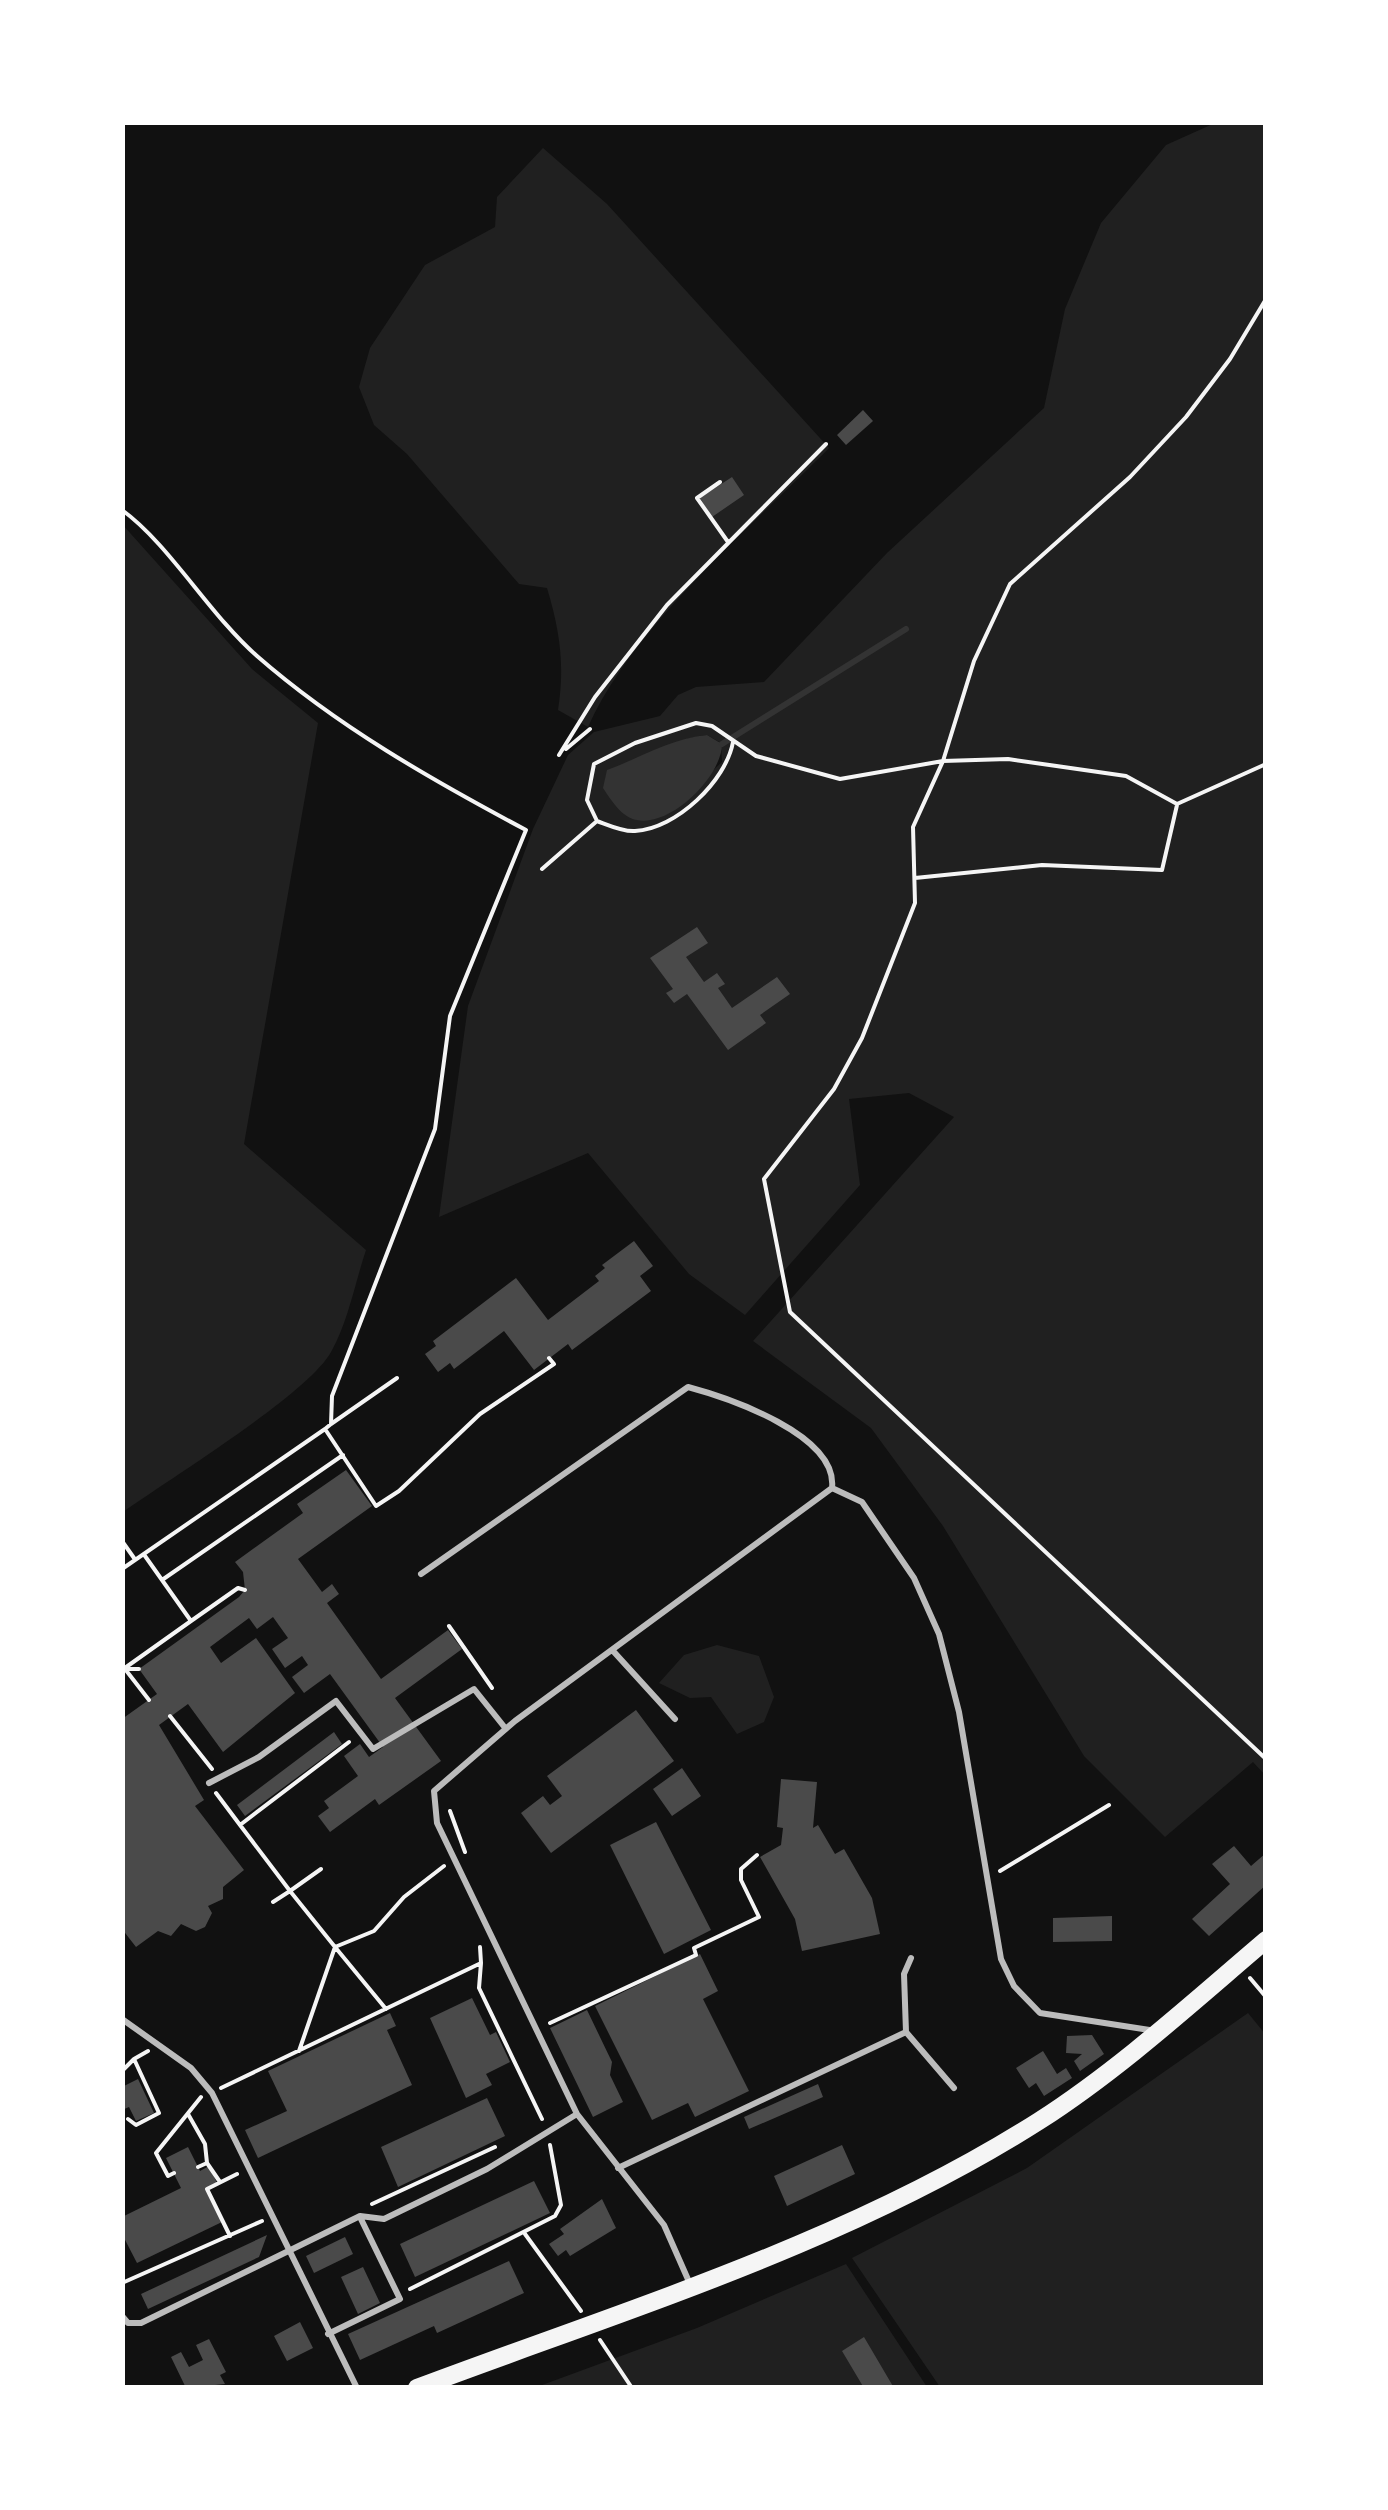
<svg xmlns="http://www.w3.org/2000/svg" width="1388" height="2510" viewBox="0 0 1388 2510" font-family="'Exo 2',sans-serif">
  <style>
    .green { fill: #202020; fill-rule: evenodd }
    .water { fill: #333 }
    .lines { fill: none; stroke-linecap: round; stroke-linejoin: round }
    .stream { stroke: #333; stroke-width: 6 }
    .building { fill: #4a4a4a }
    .path { stroke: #f5f5f5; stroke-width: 4 }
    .service { stroke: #bcbcbc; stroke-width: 6 }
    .secondary { stroke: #f5f5f5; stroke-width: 18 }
  </style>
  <rect width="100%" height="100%" fill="#111"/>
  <!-- green -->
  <path class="green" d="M1215,123H1265V1775L1253,1762L1165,1837L1084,1756L943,1526L871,1428L753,1341L954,1117L909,1093L849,1099L860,1185L745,1315L689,1274L588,1153L439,1217L468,1006L533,829L568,755L594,732L660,716L678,695L696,687L764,682L887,553L1044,408L1065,309L1101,223L1166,145ZM707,735L721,743L722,762L667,813L630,762C658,754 677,738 707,735Z
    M543,148L607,204L829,448C751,527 633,626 588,727L558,710C565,666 560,631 547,588L519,584L407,454L374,425L359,387L370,348L425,265L495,227L497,197Z
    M122,524L252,669L318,723L244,1144L366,1250C355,1283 348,1322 331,1352C308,1394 168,1480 123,1512Z
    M717,1645L759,1656L774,1697L764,1722L737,1734L711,1697L690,1698L659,1683L684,1655Z
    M1248,2013L1266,2035L1265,2387H940L852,2258L1027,2168Z
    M846,2264L927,2387L534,2388L697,2328Z"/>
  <!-- water -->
  <path class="water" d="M707,735L722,744C722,776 671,827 637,820C622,818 611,800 603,788L607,770C640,758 672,738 707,735Z"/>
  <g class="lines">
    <!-- stream -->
    <path class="stream" d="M722,744L906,629"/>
  </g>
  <!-- building -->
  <path class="building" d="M863,410L873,421L846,445L837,435Z
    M732,477L744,495L712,517L700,498Z
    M697,927L708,943L686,957L704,982L717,973L725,984L718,988L732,1008L777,977L790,994L760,1015L766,1023L728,1050L687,994L674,1003L666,993L673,989L650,958Z
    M634,1241L653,1266L640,1276L651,1291L572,1350L568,1344L534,1370L504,1331L454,1369L450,1363L438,1372L425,1354L436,1346L433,1341L516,1278L548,1320L599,1281L595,1276L605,1268L602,1265Z
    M346,1470L372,1506L298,1559L322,1592L332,1584L339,1594L327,1603L381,1679L448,1630L462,1649L395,1698L441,1761L379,1805L375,1799L330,1832L318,1816L329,1808L324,1801L358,1776L344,1756L360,1744L369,1757L383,1747L330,1674L304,1693L292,1677L308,1665L302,1656L285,1668L272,1649L288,1638L273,1617L257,1629L249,1618L210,1647L221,1663L256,1638L295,1693L223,1752L188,1704L159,1725L204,1800L195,1806L244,1870L223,1887V1899L208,1906L212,1913L205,1927L196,1931L181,1924L171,1936L158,1931L136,1947L122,1929V1719L157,1694L139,1669L239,1597L245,1590L243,1572L235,1562L303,1513L297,1504Z
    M636,1710L674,1761L551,1853L521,1813L543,1796L550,1805L562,1796L547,1776Z
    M334,1732L342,1744L245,1816L237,1805Z
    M682,1768L701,1796L672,1816L653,1789Z
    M781,1779L817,1782L813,1828L818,1825L835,1854L844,1849L872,1898L880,1934L802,1951L795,1919L760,1857L781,1845L783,1828L777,1827Z
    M656,1822L711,1930L664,1954L610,1845Z
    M1234,1846L1251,1866L1266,1853V1885L1209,1936L1192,1919L1230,1884L1212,1864Z
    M1112,1916V1941L1053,1942V1918Z
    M700,1954L718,1991L703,1999L749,2091L695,2117L688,2103L652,2120L595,2006Z
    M472,1998L490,2035L496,2032L510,2062L486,2074L492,2085L466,2098L430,2018Z
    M587,2010L612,2062L610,2075L623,2102L593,2117L550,2028Z
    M390,2013L396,2026L387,2030L412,2085L258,2158L245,2130L287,2111L268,2071Z
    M1092,2035L1104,2054L1080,2071L1074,2061L1082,2054L1066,2053L1067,2036Z
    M1043,2051L1057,2074L1066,2068L1072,2078L1044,2096L1036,2083L1029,2088L1016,2068Z
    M138,2079L154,2113L136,2121L129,2107L122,2110V2087Z
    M818,2084L823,2097L749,2129L744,2117Z
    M487,2098L505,2136L398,2187L381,2147Z
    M842,2145L855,2174L787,2206L774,2176Z
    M188,2147L200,2171L209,2166L217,2183L205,2189L222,2222L137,2263L122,2234V2217L181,2188L166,2158Z
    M534,2181L550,2213L415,2277L400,2244Z
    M602,2199L616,2228L570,2256L566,2250L558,2256L549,2244L564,2234L560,2229Z
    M267,2235L259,2257L148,2309L141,2294Z
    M345,2237L353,2254L314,2273L306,2256Z
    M509,2261L524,2293L437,2333L434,2326L360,2360L348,2334Z
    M363,2267L380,2303L358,2314L341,2277Z
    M300,2322L313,2348L287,2361L274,2336Z
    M864,2337L894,2388H864L842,2351Z
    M209,2339L226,2372L220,2375L225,2384L186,2388L171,2357L181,2352L189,2367L203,2360L196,2345Z"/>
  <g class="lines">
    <!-- path -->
    <path class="path" d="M1266,299L1230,359L1186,417L1130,477L1010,584L974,661L943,761L913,827L915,903L862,1038L834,1089L764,1179L790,1312L1266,1759
      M720,482L697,498L728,542
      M122,510C169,544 209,614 257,656C337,726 432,780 526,830L450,1016L435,1129L332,1396L331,1424L325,1429
      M566,749L590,729
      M559,755L595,697L667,605L826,444
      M597,821C608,825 623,832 635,831C676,829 726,781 733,742
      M542,869L597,821L587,800L594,764L635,743L696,723L712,726L756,756L840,779L943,761L1008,759L1126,776L1177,804L1266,764
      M915,878L1042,865L1162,870L1177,805
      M331,1424L397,1378
      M325,1429L376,1506L399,1491L480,1414L554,1364L549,1358
      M122,1541L134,1558
      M145,1556L162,1580
      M122,1569L325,1429
      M191,1621L238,1588L245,1590
      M449,1626L492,1688
      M125,1669L149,1700
      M125,1669H139
      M122,1670L191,1621L162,1580L343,1455
      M170,1716L212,1769
      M216,1793L240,1825
      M450,1811L465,1852
      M321,1869L290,1891L335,1947L374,1931L404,1897L444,1866
      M1000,1871L1109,1805
      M273,1902L290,1891L240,1825L349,1742
      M335,1947L386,2009
      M481,1963L479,1988L542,2119
      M1250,1978L1266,1997
      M550,2023L696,1955L694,1948L759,1917L741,1880V1869L757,1855
      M299,2051L335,1947
      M122,2071L134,2059
      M221,2088L481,1963L480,1947
      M188,2114L205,2144L207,2163L198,2167
      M128,2119L136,2125L159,2113L134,2059L148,2051
      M207,2163L220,2182
      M174,2173L168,2176L156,2153L201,2097
      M372,2204L495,2147
      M525,2234L581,2311
      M230,2236L207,2189L237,2174
      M122,2283L262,2221
      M410,2289L555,2216L561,2205L550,2145
      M600,2340L632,2388"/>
    <!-- service -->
    <path class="service" d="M832,1488L862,1502L914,1578L939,1634L959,1712L1001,1959L1014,1986L1040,2013L1156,2031
      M421,1574L688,1387C729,1398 838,1435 832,1488
      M614,1652L675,1719
      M209,1783L259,1757L336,1701L373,1749L474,1689L506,1729
      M122,2019L191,2068L212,2093L357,2388
      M906,2032L954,2088
      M618,2168L906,2032L904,1974L911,1958
      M690,2284L664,2225L577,2114L437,1823L434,1791L515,1721L832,1488
      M122,2316L128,2323H141L360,2216L384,2219L487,2169L577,2114
      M328,2334L400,2299L360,2217"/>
    <!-- secondary -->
    <path class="secondary" d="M417,2388C627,2309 849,2242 1039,2121C1120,2069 1193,2002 1266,1940"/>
  </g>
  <!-- border -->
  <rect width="1388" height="2510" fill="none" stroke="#ffffff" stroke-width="250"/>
</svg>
